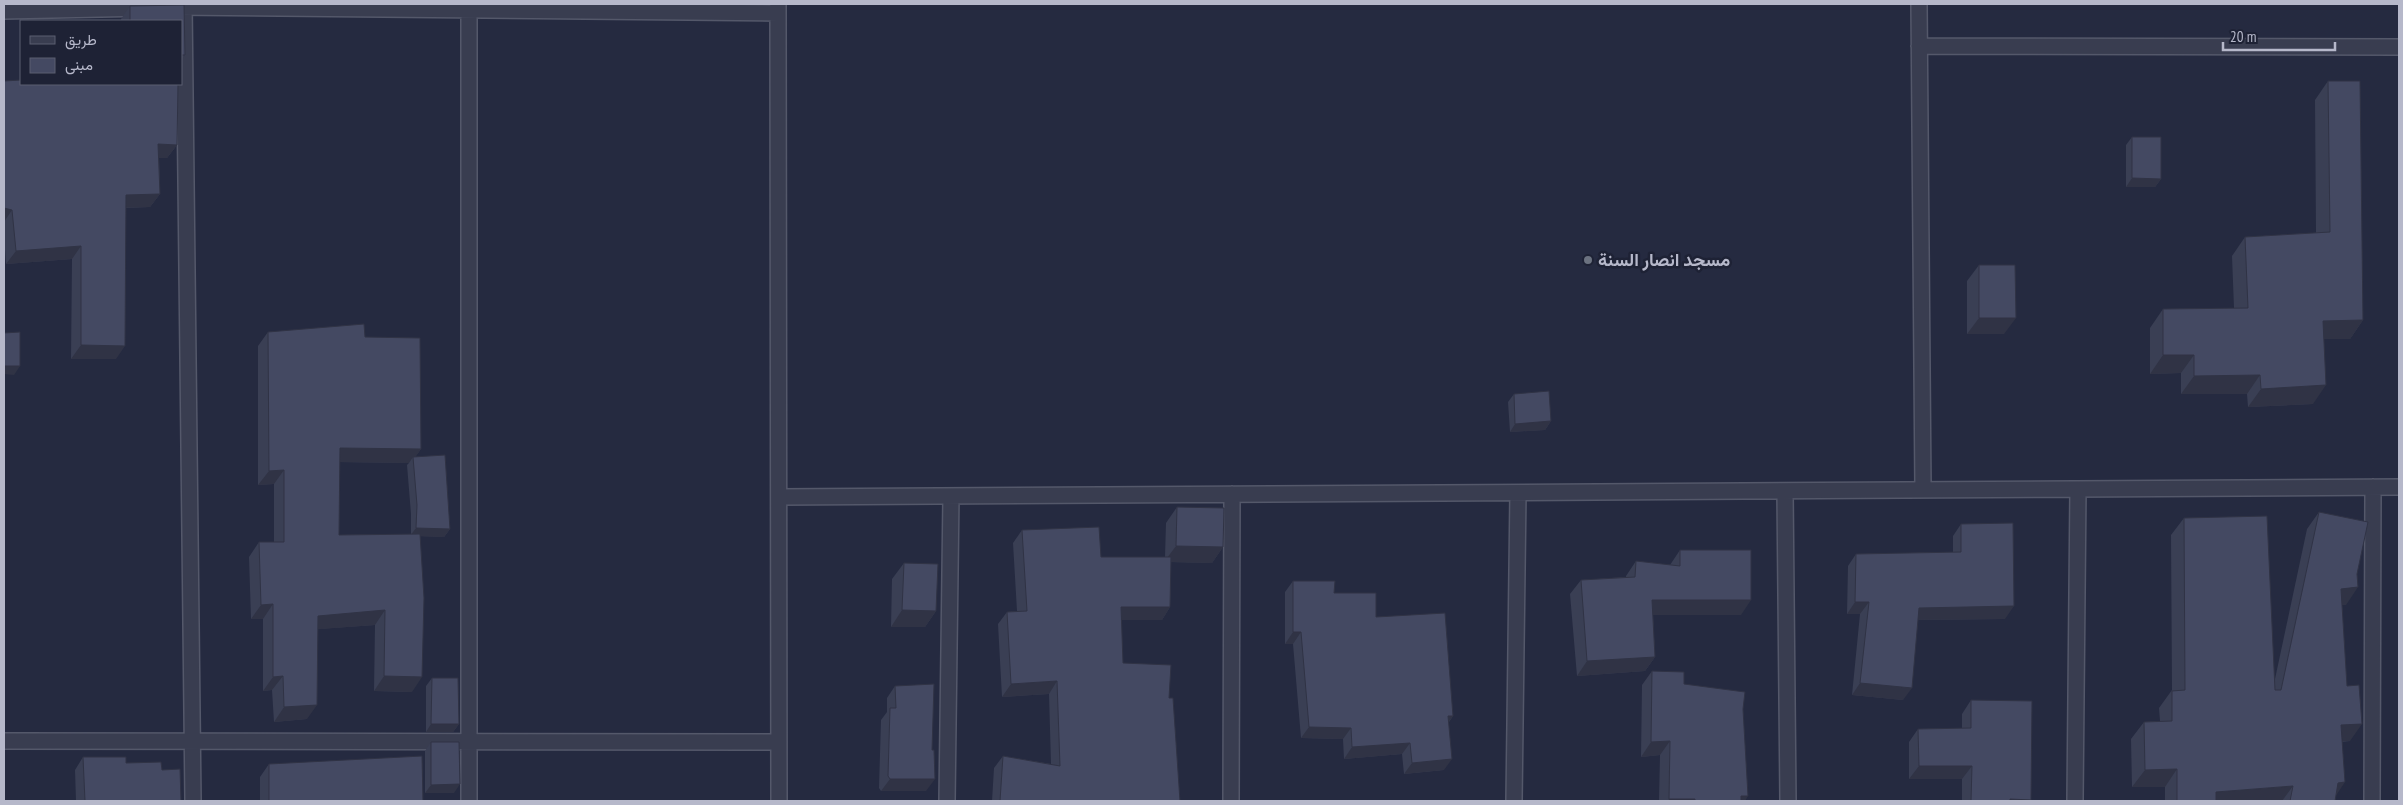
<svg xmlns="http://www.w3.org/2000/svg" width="2403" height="805" viewBox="0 0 2403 805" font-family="'PT Sans Narrow',Vazirmatn,sans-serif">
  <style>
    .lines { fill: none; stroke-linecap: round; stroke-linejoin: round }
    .minor-casing { stroke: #54586a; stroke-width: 18 }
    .minor { stroke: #393d50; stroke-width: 15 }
    .wall { fill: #3a3f54; fill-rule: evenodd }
    .shaded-wall { fill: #303345 }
    .building { fill: #444962; stroke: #303345 }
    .worship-dot { fill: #6b7280; stroke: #1e2235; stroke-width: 2 }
    .labels { text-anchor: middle; stroke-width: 5; stroke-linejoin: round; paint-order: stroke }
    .poi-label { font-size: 18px; font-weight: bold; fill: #b6b8ca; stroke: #1e2235; text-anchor: start }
  </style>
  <rect width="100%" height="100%" fill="#252a40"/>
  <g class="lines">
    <!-- minor casing -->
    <g class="minor-casing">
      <path id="minor" d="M184,4L193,801
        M469,4V801
        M778,4L779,801
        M1919,4L1923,489
        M174,7L778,13
        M4,11L149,8
        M1919,46L2399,47
        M1785,491L1788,801
        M779,497L2399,487
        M4,741L779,742
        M947,801L951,496
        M1231,801L1232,494
        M1514,801L1518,493
        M2075,801L2078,489
        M2372,801L2373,487"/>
    </g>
    <!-- minor -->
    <use href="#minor" class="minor"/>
  </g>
  <!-- wall -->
  <path class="wall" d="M184,5L185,55L181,60V21H121V19L130,6Z
    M4,81L177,145L167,158H159L160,194L150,207L126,208L116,359H71L72,259L6,264L4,235Z
    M2328,81L2363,320L2350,339H2324L2313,404L2248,407L2247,394H2181V373L2150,374V328L2163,309L2234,308L2232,256L2245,237L2316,233L2315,100Z
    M2132,137L2161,179L2155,187H2126V145Z
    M1979,265L2004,334H1967V281Z
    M268,332L365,337L421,449L415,457L450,529L444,537L420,536L412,692L374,691L375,625L318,629L307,719L274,722L272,690L263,691V619H251L249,557L259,542H274V484L258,485V346ZM339,462L409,463L407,465L411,514V534L339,535Z
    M1514,394L1551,421L1545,430L1510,432L1508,402Z
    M1177,507L1223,547L1212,563L1171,562L1170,607L1162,620H1121L1123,663L1169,698L1180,801H992L994,768L1003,756L1051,764L1049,694L1002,697L998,624L1007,612L1017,611L1013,543L1022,530L1101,557H1165L1166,523Z
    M2319,512L2346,605H2342L2350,741L2342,742L2335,801H2165V787H2132L2131,739L2144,722L2160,721L2159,708L2172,690L2171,535L2184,518L2275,679L2307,529Z
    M1961,524L2005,619L1918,620L1903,700L1852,695L1860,614H1847L1848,566L1856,554L1953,552V536Z
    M1680,550L1741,615H1653L1655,657L1645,671L1577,676L1570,594L1581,580L1626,577V576L1636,561L1670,565Z
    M904,563L936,611L925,627H891L892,579Z
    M1293,581L1334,593L1376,617L1453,716L1449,722L1444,770L1404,774L1402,754L1344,759L1343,739L1301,738L1293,644H1285V592Z
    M1652,671L1743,709L1745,801H1659L1660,755L1641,757L1642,685Z
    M432,678L459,724L453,732H426V686Z
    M895,686L926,791H881L879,788L881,720L887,712V698Z
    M1971,700L2030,801H1962V779H1909V742L1918,729L1962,728V714Z
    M431,742L454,793H425V751Z
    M83,757L126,763L162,770L181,801H76L75,770Z
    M269,764L423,801H260V777Z"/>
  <!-- shaded-wall -->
  <path class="shaded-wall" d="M158,144L177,145L167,158H149Z
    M2132,178L2161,179L2155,187H2126Z
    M160,194L150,207L117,208L126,195Z
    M4,208L12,210L4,222Z
    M81,246L72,259L6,264L16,251Z
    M1979,318H2016L2004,334H1967Z
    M2363,320L2350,339H2310L2323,321Z
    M81,345L125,346L116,359H71Z
    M2163,355H2194L2181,373L2150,374Z
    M4,366H20L14,375L4,374Z
    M2260,375L2247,394H2181L2194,376Z
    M2326,385L2313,404L2248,407L2261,389Z
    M1551,421L1545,430L1510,432L1515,424Z
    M340,448L421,449L414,459L413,457L409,463L330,462Z
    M284,470L274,484L258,485L269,471Z
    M416,528L450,529L444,537L410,536Z
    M1176,546L1223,547L1212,563L1164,562Z
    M2358,587L2346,605L2329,606L2341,589Z
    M1652,600H1751L1741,615H1642Z
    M1855,602H1869L1860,614H1847Z
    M273,604L263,619H251L261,605Z
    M2014,606L2005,619L1910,620L1919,608Z
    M1121,607H1170L1162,620H1112Z
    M385,610L375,625L308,630L318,616Z
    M902,610L936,611L925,627H891Z
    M1293,632H1301L1293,644H1285Z
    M1655,657L1645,671L1577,676L1587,661Z
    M283,676L272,690L263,691L273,677Z
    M384,676L422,677L412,692L374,691Z
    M1057,681L1049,694L1002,697L1011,684Z
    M1860,683L1912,688L1903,700L1852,695Z
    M317,705L307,719L274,722L284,707Z
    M1448,716H1453L1445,727Z
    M431,724H459L453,732H426Z
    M2362,724L2350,741L2328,742L2341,725Z
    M1309,727L1351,728L1343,739L1301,738Z
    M1670,741L1660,755L1641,757L1651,742Z
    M1410,743L1402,754L1344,759L1352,747Z
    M1452,759L1444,770L1404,774L1412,763Z
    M1919,766H1972L1962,779H1909Z
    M2177,769L2165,787H2132L2145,770Z
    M890,779H935L926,791H881Z
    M2345,782L2333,800L2338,783Z
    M460,784L454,793H425L431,785Z
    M2293,786L2282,801H2209L2216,792Z
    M1741,796H1748L1745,801H1737Z
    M1669,799H1695L1694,801H1668Z
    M2010,799L2031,800L2030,801H2008Z"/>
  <!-- building -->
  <path class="building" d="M184,5L185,55H181V21H130V6Z
    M21,80V84H178L177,145L158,144L160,194L126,195L125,346L81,345V246L16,251L12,210L4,208V81Z
    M2328,81H2360L2363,320L2323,321L2326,385L2261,389L2260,375L2194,376V355H2163V309L2248,308L2245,237L2330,232Z
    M2132,137H2161V179L2132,178Z
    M1979,265H2015L2016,318H1979Z
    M364,324L365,337L420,338L421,449L340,448L339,535L420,534L424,598L422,677L384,676L385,610L318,616L317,705L284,707L283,676L273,677V604L261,605L259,542H284V470L269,471L268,332Z
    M20,332V366H4V333Z
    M1549,391L1551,421L1515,424L1514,394Z
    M445,455L450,529L416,528L417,505L413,457Z
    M1177,507L1224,508L1223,547L1176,546Z
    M2319,512L2368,522L2357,574L2358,587L2341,589L2347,686L2359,685L2362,724L2341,725L2345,782L2338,783L2335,801H2290L2293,786L2216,792V801H2177V769L2145,770L2144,722L2172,721V691L2185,690L2184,518L2267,516L2275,690H2281Z
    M2013,523L2014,606L1919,608L1912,688L1860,683L1869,602H1855L1856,554L1961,552V524Z
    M1099,527L1101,557H1171L1170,607H1121L1123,663L1171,665L1169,698H1173L1180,801H1000L1003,756L1060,766L1057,681L1011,684L1007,612L1027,611L1022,530Z
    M1680,550H1751V600H1652L1655,657L1587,661L1581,580L1635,577L1636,561L1680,566Z
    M904,563L938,564L936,611L902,610Z
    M1293,581H1335L1334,593H1376V617L1445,613L1453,716H1448L1452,759L1412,763L1410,743L1352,747L1351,728L1309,727L1301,632H1293Z
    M1652,671L1684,672V684L1745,692L1743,709L1748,796H1741V801H1695V799H1669L1670,741L1651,742Z
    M432,678H458L459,724H431Z
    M934,684L932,750H934L935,779H890L888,776L890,708H896L895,686Z
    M1971,700L2032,701L2031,800L2010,799V801H1971L1972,766H1919L1918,729L1971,728Z
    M431,742H459L460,784L431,785Z
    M422,756L423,801H269V764Z
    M83,757H126V763L161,762L162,770L180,769L181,801H85Z"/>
  <!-- markers -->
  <circle class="worship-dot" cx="1588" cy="260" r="5"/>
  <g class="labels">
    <!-- poi labels -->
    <g class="poi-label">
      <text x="1598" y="266">مسجد انصار السنة</text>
    </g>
  </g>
  <!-- border -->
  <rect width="2403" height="805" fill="none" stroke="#b6b8ca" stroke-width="10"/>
  <!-- legend -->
  <rect x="20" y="20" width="162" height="65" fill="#1e2235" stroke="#5b5e71"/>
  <rect x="30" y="36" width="25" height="8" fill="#393d50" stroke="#5b5e71"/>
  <text x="65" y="45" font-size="15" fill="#b6b8ca">طريق</text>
  <rect x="30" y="58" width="25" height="15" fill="#444962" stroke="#5b5e71"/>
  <text x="65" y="70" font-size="15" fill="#b6b8ca">مبنى</text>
  <!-- scale -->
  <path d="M2223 42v8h112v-8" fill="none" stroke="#b6b8ca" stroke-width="2.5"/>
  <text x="2230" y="42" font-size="15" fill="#b6b8ca" stroke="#1e2235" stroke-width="4" paint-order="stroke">20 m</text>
</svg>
